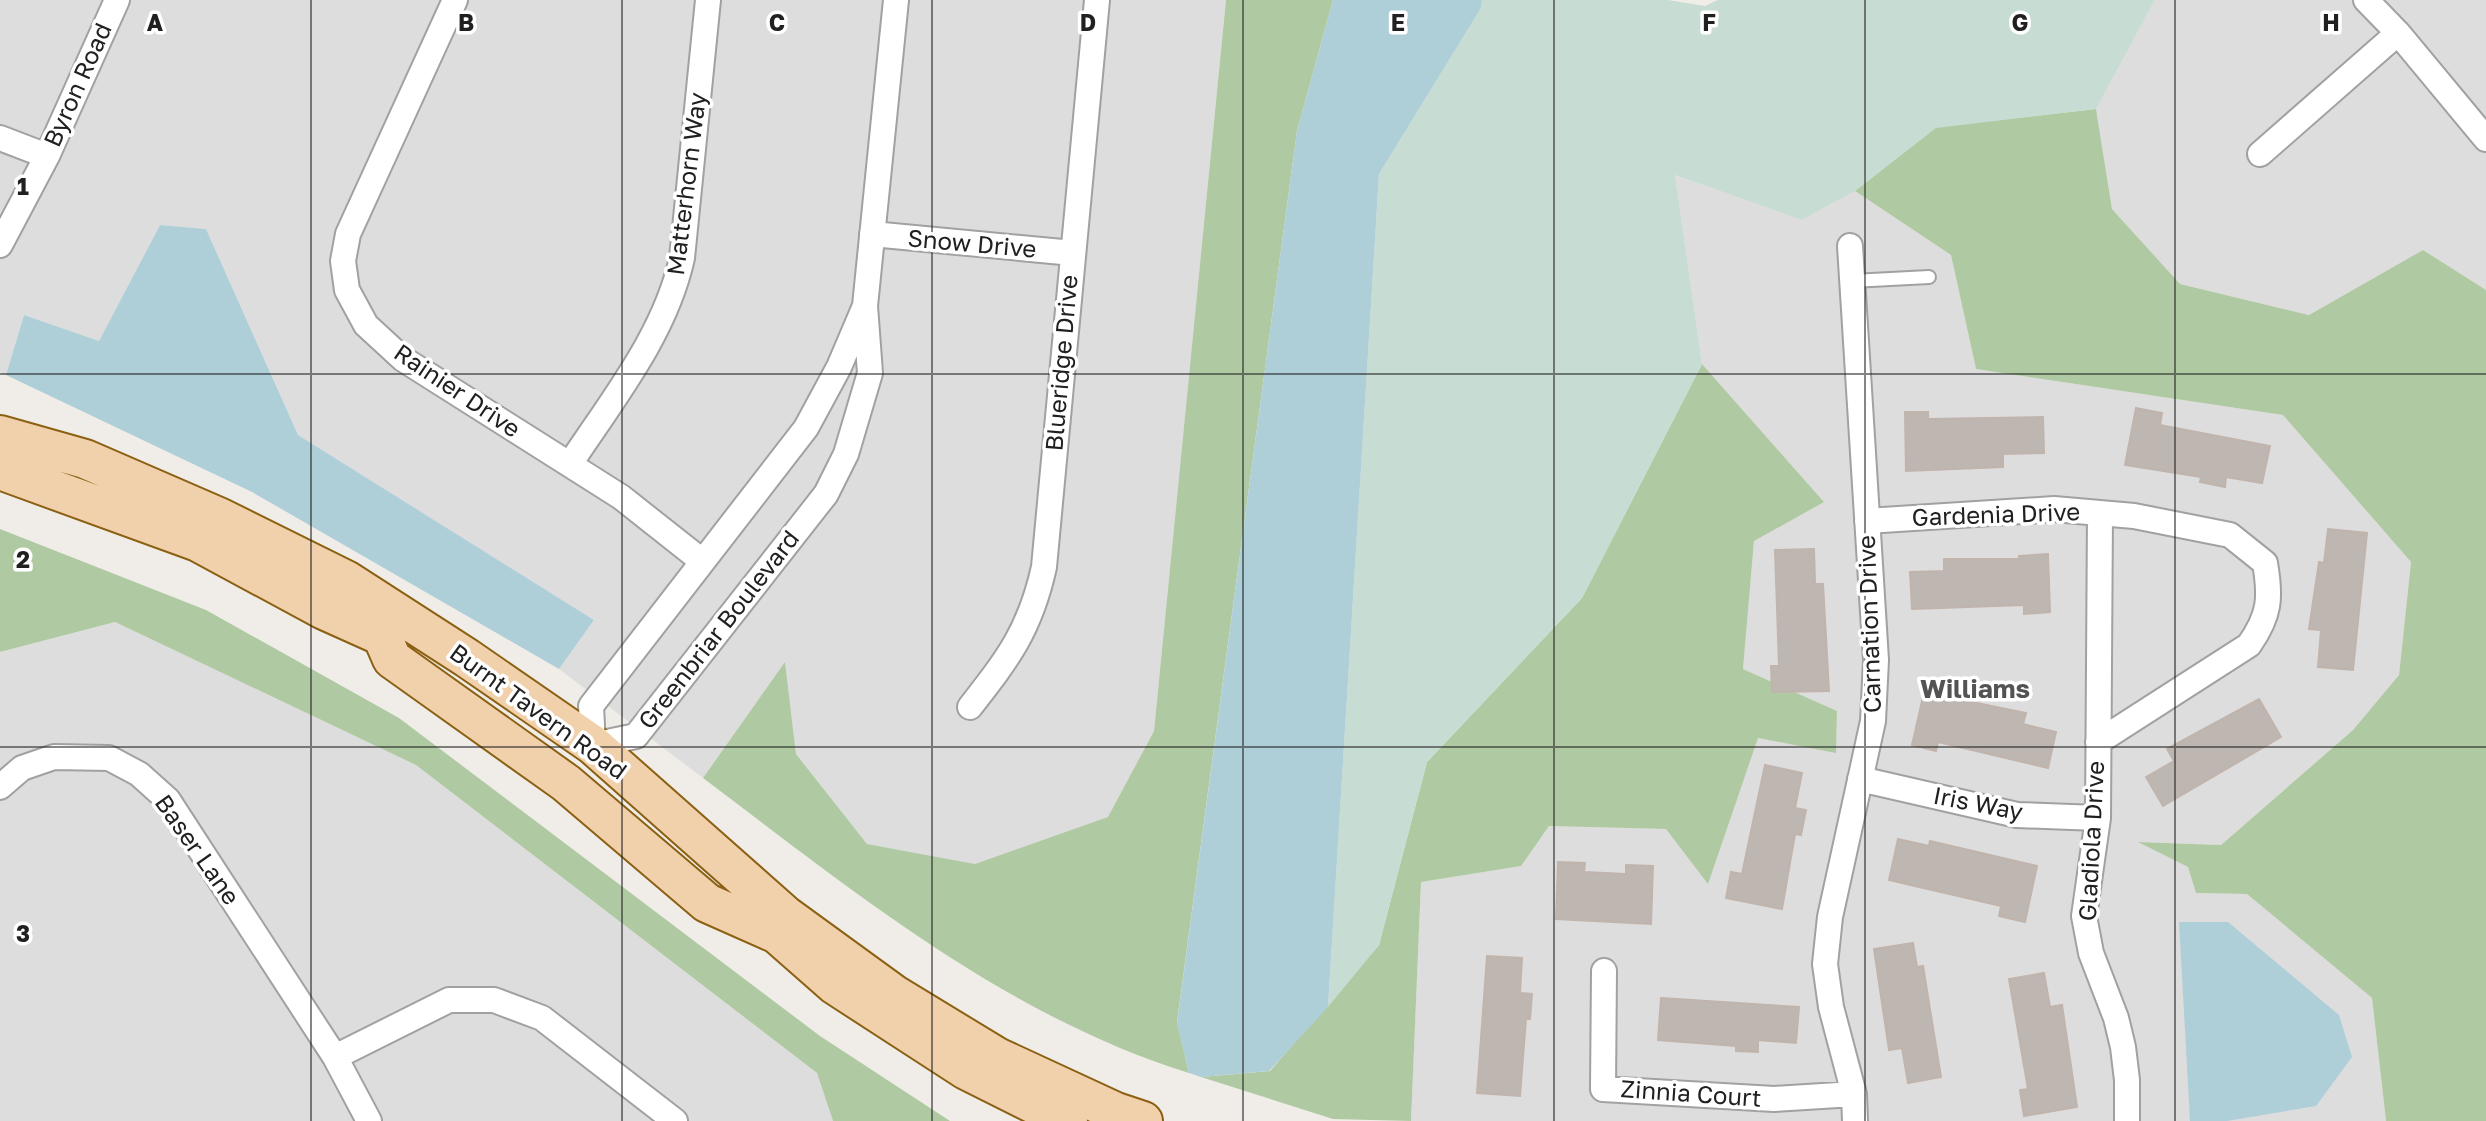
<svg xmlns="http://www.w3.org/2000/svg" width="2486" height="1121" viewBox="0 0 2486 1121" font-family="'Golos Text',sans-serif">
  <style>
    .residential { fill: #dedddd }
    .forest { fill: #afcaa2 }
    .wetland { fill: #c7dcd2 }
    .water { fill: #aecfd8 }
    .building { fill: #bdb6b1; stroke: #c0b4ac; stroke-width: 2 }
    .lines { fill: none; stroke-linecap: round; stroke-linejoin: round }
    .lane-casing { stroke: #a1a1a1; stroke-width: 16 }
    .street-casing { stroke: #a1a1a1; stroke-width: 28 }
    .primary-casing { stroke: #8b6012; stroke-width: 42 }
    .lane { stroke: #fff; stroke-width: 12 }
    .street { stroke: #fff; stroke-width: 24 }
    .primary { stroke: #f1d1ab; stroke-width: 38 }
    .grid { fill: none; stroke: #202020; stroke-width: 2; stroke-opacity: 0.55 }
    .labels { text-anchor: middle; stroke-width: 7; stroke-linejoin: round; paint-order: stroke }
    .street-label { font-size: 24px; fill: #202020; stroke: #fff }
    .neighbourhood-label { font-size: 26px; font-weight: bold; fill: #535353; stroke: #fff }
    .grid-label { font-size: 23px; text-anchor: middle; font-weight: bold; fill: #202020; stroke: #fff; stroke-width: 7; stroke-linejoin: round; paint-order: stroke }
  </style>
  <rect width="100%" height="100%" fill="#f0ede8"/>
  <!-- residential -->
  <path class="residential" d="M0,0H1226L1154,731L1108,818L975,864L867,844L796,754L785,663L703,778L559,669L594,620L298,435L206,229L160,225L99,341L24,315L6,375L0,372Z
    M2155,0H2486V290L2423,250L2309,315L2180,284L2112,209L2096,109Z
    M1675,175L1802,220L1855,191L1951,255L1976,369L2283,415L2411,562L2399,675L2353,730L2221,845L2140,842L2188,867L2197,893L2247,894L2372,998L2386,1121H1411L1421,882L1520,866L1549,826L1666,829L1758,738L1836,752L1837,711L1743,669L1754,541L1823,501L1702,364Z
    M115,622L416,765L817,1073L833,1121H0V652Z"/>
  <!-- forest -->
  <path class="forest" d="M1226,0H1333L1297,131L1177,1022L1189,1073C1006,1016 854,892 703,778L785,662L796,754L867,844L975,864L1108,817L1154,731Z
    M2096,109L2112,209L2180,284L2309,315L2423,250L2486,290V1121H2386L2372,998L2247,894L2196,893L2188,867L2138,842L2221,845L2353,730L2399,675L2411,562L2283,415L1976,369L1951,255L1855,191L1936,127Z
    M1702,364L1824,502L1754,541L1743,669L1837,711L1836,753L1758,738L1708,884L1666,829L1549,826L1521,866L1421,882L1411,1121L1333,1119L1201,1077L1270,1071L1379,945L1427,762L1582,598Z
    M0,529L206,610L399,718L820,1036L950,1121H833L817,1073L416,765L115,622L0,652Z"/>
  <!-- wetland -->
  <path class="wetland" d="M1482,0H1668L1705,6L1718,0H2155L2096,109L1936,128L1855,191L1802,220L1675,175L1702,364L1582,598L1427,762L1379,945L1328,1007L1379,174L1481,8Z"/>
  <!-- water -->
  <path class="water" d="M1333,0H1482L1481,8L1379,174L1328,1007L1269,1071L1201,1077L1189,1073L1177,1023L1297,131Z
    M160,225L206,229L298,435L594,620L559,669L252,492L6,375L24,315L99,341Z
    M2179,922H2228L2339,1015L2352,1057L2316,1106L2227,1121H2190Z"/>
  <!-- building -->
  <path class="building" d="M2136,408L2162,413L2160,425L2270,446L2262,483L2226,477L2225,487L2200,482L2201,477L2125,465Z
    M1905,412H1928V419L2043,417L2044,453L2003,454V467L1906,471Z
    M2328,529L2367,533L2353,670L2318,667L2321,630L2309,629L2319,562L2324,563Z
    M1814,549L1815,584H1823L1829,691L1772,692L1771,666H1779L1775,550Z
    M2048,554L2050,612L2024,614V605L1912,609L1910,572L1944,571V559H2019V556Z
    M1925,688L1953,695L1952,698L2026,713L2023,724L2056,732L2048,768L1938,742L1936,751L1912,745Z
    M2259,699L2281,737L2163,806L2146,777L2174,761L2167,749Z
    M1765,765L1802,773L1795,808L1806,810L1801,835L1795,834L1782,909L1726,898L1731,872L1742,874Z
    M1898,839L1929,846L1930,841L2037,866L2025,922L1999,916L2001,906L1889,880Z
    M1558,862L1585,863L1584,872L1626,874V865L1653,866L1651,924L1556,919Z
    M1913,943L1917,967L1923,966L1941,1077L1908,1083L1902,1048L1889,1050L1874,949Z
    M1487,956L1522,958L1520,993L1532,994L1530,1019H1526L1520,1096L1477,1093Z
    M2044,973L2050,1007L2062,1005L2077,1107L2024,1116L2020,1090L2028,1089L2009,979Z
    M1661,998L1799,1007L1796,1043L1758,1040V1052L1736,1051V1046L1658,1040Z"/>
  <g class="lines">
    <!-- lane casing -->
    <g class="lane-casing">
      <path id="lane" d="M1852,281L1929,277"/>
    </g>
    <!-- street casing -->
    <g class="street-casing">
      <path id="street" d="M455,0L348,234L343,261L347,290L366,325L403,359L621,497L702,561
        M2366,0L2398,33L2486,139
        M0,138L47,156
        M2260,154L2398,33
        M872,234L1073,253
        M0,245L47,156L117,0
        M1850,246L1876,660L1873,721L1830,917L1825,964L1831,1007L1854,1094L1855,1121
        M865,306L839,367L806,428L591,706L593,745L636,736L826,494L846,454L870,373L865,306L896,0
        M570,464C612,400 665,335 682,258L708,0
        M2100,513L2098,818L2084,916L2091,953L2116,1018L2123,1047L2127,1080V1121
        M1867,521L2054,509L2134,516L2230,535L2265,563C2271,598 2270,615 2249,645L2098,742
        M970,707C1009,657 1030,630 1044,567L1097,0
        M1860,779L2017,815L2098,818
        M0,787L22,768L54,757L109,758L139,774L168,800L335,1057L369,1121
        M1604,971L1603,1089L1774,1099L1854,1094
        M335,1057L449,1000H494L542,1018L675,1121"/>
    </g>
    <!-- primary casing -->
    <g class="primary-casing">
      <path id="primary" d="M0,435L85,459L221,518L346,580L467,658L593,745L785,915L895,995L997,1057L1116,1112L1143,1121
        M0,470L198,542L324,610L382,636L392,659L566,783L707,903L777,934L835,985L966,1070L1068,1121"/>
    </g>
    <!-- lane -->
    <use href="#lane" class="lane"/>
    <!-- street -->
    <use href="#street" class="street"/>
    <!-- primary -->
    <use href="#primary" class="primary"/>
  </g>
  <!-- grid -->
  <path class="grid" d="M311,0V1121M622,0V1121M932,0V1121M1243,0V1121M1554,0V1121M1865,0V1121M2175,0V1121M0,374H2486M0,747H2486"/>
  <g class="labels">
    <!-- street labels -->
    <g class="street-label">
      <text transform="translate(78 85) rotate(-66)" y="8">Byron Road</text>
      <text transform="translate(687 184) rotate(-83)" y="8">Matterhorn Way</text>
      <text transform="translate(972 244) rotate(5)" y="8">Snow Drive</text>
      <text transform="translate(1062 363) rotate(-85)" y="8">Blueridge Drive</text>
      <text transform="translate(457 391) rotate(34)" y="8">Rainier Drive</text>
      <text transform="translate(1996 515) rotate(-2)" y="8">Gardenia Drive</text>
      <text transform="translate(1870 624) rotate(-92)" y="8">Carnation Drive</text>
      <text transform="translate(719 630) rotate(-52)" y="8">Greenbriar Boulevard</text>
      <text transform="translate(538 712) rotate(36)" y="8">Burnt Tavern Road</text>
      <text transform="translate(1978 804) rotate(11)" y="8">Iris Way</text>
      <text transform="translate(2092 841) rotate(-87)" y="8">Gladiola Drive</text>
      <text transform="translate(197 850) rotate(55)" y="8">Baser Lane</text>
      <text transform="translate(1691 1094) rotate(4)" y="8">Zinnia Court</text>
    </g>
    <!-- neighbourhood labels -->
    <g class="neighbourhood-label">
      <text x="1975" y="698">Williams</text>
    </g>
  </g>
  <g class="grid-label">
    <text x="155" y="31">A</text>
    <text x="466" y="31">B</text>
    <text x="777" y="31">C</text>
    <text x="1088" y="31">D</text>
    <text x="1398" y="31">E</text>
    <text x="1709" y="31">F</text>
    <text x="2020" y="31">G</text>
    <text x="2331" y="31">H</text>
    <text x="23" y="195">1</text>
    <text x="23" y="568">2</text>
    <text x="23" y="942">3</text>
  </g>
</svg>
